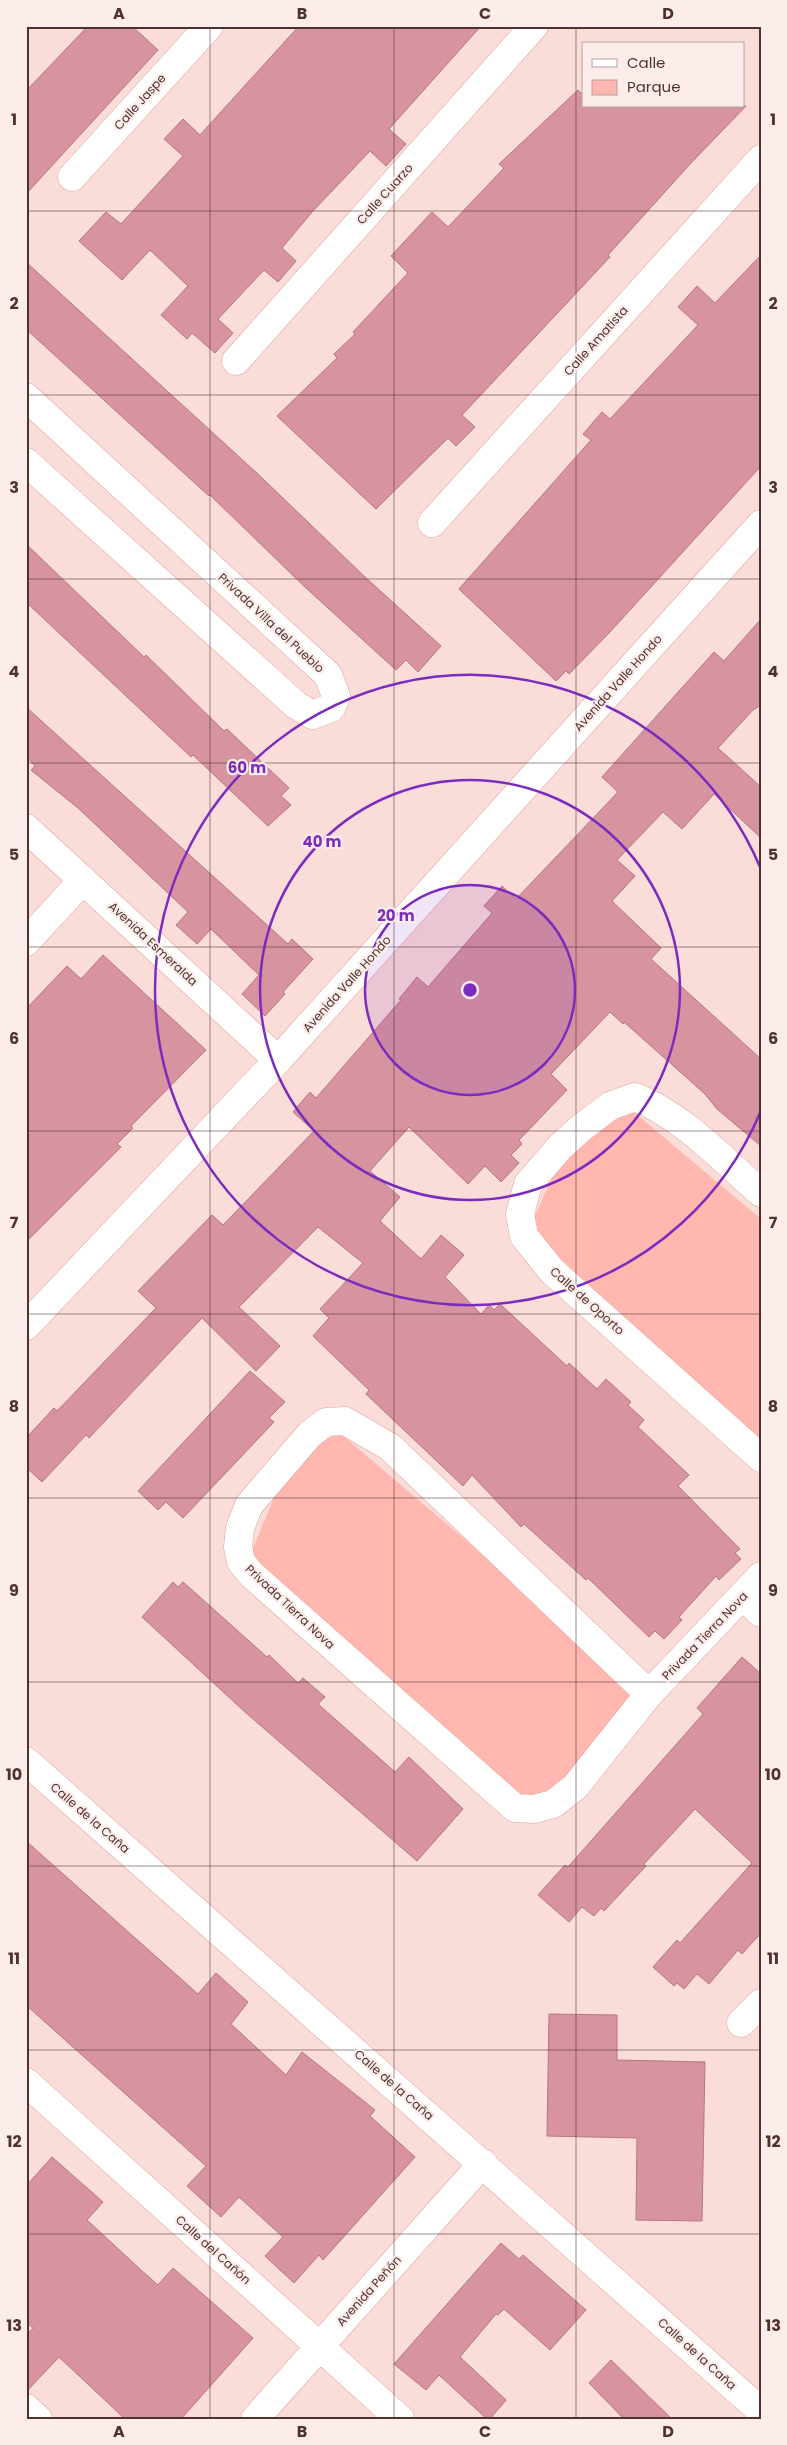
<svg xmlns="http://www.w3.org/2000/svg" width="787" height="2445" viewBox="0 0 787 2445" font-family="Poppins,sans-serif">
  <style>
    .green { fill: #ffb7af }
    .building { fill: #d793a0; stroke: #b67582 }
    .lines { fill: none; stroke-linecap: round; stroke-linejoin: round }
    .street-casing { stroke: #e5a199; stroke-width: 29 }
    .secondary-casing { stroke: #e5a199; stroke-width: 29 }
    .street { stroke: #fff; stroke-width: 28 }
    .secondary { stroke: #fff; stroke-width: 28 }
    .grid { fill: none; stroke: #4f322f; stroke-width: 1; stroke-opacity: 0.55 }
    .ring { fill: none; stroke: #7b2cbf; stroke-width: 2.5 }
    .labels { text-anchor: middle; stroke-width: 4.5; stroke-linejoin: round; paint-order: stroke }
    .street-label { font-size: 12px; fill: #4f322f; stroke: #fcedeb }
    .centre { fill: #7b2cbf; stroke: #fcedeb; stroke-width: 2.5 }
    .ring-label { font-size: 15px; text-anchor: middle; font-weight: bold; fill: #7b2cbf; stroke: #fcedeb; stroke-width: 4.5; stroke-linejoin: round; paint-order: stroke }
    .neatline { fill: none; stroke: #4f322f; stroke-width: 2 }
    .grid-label { font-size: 16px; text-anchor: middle; font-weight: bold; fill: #4f322f }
  </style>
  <rect width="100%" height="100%" fill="#fadcd8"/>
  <!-- green -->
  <path class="green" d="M629,1108L761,1219V1445L529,1229L562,1155Z
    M334,1428L646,1694L575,1784L533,1808L248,1560L284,1474Z"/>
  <!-- building -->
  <path class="building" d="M88,26H132L158,50L26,194V91Z
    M299,26H481L389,129L406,144L386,166L370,151L312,212L282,248L296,261L278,282L264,270L218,319L233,333L215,353L192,333L187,339L161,315L188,286L150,250L122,280L79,241L106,212L121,224L183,156L164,139L183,119L200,135Z
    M578,90L583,95V106H746L691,163L608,255L610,257L462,415L475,427L456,446L448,438L376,509L277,416L337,358L334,354L355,334L353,332L408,273L391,256L432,212L448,227L504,168L499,164Z
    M761,255V466L610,632L569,674L566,671L556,681L459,589L591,440L583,434L602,412L610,419L698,325L678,307L697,286L715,303Z
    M26,262L259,475L365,577L441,646L418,672L406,660L396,670L306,588L210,495L209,496L26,329Z
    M26,544L144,657L146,655L224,731L227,729L289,788L281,796L291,805L268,826L193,755L191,757L26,602Z
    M761,619V705L753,710L718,748L761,787V838L714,794L682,829L663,812L617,860L635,876L612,901L661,948L651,959L761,1059V1146L717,1109L705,1094L624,1022L623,1024L610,1012L551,1074L567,1090L519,1140L522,1144L511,1155L519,1163L501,1182L485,1166L468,1184L409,1127L370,1171L400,1197L380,1221L421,1259L441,1235L464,1255L445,1277L481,1314L489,1305L494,1310L500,1304L567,1366L569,1363L597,1389L606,1379L631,1402L628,1405L644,1420L638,1427L689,1475L678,1486L740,1549L735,1553L741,1559L719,1580L716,1576L679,1617L682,1620L664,1639L655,1631L649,1637L588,1578L586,1580L524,1524L521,1527L472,1475L463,1486L366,1394L369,1390L313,1336L329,1318L320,1309L363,1263L318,1227L239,1307L280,1346L256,1371L202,1318L89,1438L86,1435L42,1482L26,1467V1438L54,1408L57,1411L156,1308L138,1291L212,1215L223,1225L314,1131L293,1112L310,1092L316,1098L401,1000L399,999L417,977L428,987L492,913L484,906L502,886L516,899L618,792L602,777L714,652L724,661Z
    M26,707L288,944L292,939L313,959L283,992L285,994L265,1016L242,994L259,975L211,929L197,944L176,925L188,912L78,808L31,770L35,766L26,756Z
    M103,955L206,1050L131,1126L133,1128L117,1144L121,1147L26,1242V1009L67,966L81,979Z
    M250,1371L285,1402L269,1418L274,1422L183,1518L166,1502L158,1510L138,1491Z
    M173,1582L178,1587L183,1582L267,1657L269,1655L298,1683L303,1678L325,1697L318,1704L395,1772L409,1757L463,1809L417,1861L245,1712L142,1617Z
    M742,1657L761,1674V1933L742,1954L738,1950L709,1984L697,1974L684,1989L677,1983L674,1986L653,1967L677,1940L680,1943L752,1863L695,1809L644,1864L646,1866L604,1911L601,1908L594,1916L582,1907L569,1922L538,1895L565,1865L568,1867L703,1714L697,1708Z
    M26,1841L198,1994L216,1973L248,2002L231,2024L286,2075L302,2052L375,2110L370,2116L415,2157L323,2260L319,2255L294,2283L265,2256L283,2237L239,2197L221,2217L187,2186L206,2166L26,2005Z
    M549,2014L617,2015V2060L705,2062L702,2221L636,2220L637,2138L547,2136Z
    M52,2157L103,2202L87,2220L141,2270L158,2285L173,2268L253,2338L181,2419H125L59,2357L26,2392V2335L33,2328L26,2322V2186Z
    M501,2243L519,2259L523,2255L586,2310L550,2350L504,2309L498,2315L496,2314L460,2357L506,2400L490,2419H487L439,2375L426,2390L394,2364Z
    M611,2360L672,2419H624L589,2383Z"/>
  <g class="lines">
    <!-- street casing -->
    <g class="street-casing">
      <path id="street" d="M72,177L209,26
        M236,361L534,26
        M26,397L328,675L336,696L331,708L312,715L296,705L26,462
        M432,523L761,159
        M26,828L278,1060
        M26,942L83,880
        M761,1193C721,1158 684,1117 635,1097L610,1106L581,1128L560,1147L528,1184L520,1214L524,1236L552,1271L761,1458
        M743,1596L761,1613
        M649,1694L390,1447L345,1421L326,1422L310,1434L249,1505L240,1528L238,1547L241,1562L252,1575L515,1808L534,1809L553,1804L575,1787L649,1694L761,1576
        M26,1761L761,2411
        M741,2023L761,2003
        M26,2082L400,2419
        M26,2408L38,2419
        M255,2419L483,2163"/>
    </g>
    <!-- secondary casing -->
    <g class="secondary-casing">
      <path id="secondary" d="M26,1326L278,1060L761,524"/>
    </g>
    <!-- street -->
    <use href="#street" class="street"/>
    <!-- secondary -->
    <use href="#secondary" class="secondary"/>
  </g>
  <!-- grid -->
  <path class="grid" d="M210,26V2419M394,26V2419M576,26V2419M26,211H761M26,395H761M26,579H761M26,763H761M26,947H761M26,1131H761M26,1314H761M26,1498H761M26,1682H761M26,1866H761M26,2050H761M26,2234H761"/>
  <!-- distance rings -->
  <circle cx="470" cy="990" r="105" fill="#7b2cbf" fill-opacity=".12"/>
  <g class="ring">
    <circle cx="470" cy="990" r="105"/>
    <circle cx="470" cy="990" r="210"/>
    <path d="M760 1113A315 315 0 1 1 760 867"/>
  </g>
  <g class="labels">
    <!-- street labels -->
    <g class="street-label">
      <text transform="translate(140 102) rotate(-48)" y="4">Calle Jaspe</text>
      <text transform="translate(385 194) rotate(-48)" y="4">Calle Cuarzo</text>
      <text transform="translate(596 341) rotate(-48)" y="4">Calle Amatista</text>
      <text transform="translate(271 623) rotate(43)" y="4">Privada Villa del Pueblo</text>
      <text transform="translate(618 683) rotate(-48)" y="4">Avenida Valle Hondo</text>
      <text transform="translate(153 944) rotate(43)" y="4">Avenida Esmeralda</text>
      <text transform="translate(347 984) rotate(-48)" y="4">Avenida Valle Hondo</text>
      <text transform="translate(587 1301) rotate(42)" y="4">Calle de Oporto</text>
      <text transform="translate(290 1607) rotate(43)" y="4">Privada Tierra Nova</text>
      <text transform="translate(705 1636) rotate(-46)" y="4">Privada Tierra Nova</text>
      <text transform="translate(90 1818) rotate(41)" y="4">Calle de la Caña</text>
      <text transform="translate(394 2085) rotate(41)" y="4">Calle de la Caña</text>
      <text transform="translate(213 2250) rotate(42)" y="4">Calle del Cañón</text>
      <text transform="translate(369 2291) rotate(-48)" y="4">Avenida Peñón</text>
      <text transform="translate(697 2354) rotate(42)" y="4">Calle de la Caña</text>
    </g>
  </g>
  <circle cx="470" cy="990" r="8" class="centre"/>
  <g class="ring-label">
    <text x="247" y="773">60 m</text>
    <text x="322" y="847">40 m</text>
    <text x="396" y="921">20 m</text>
  </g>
  <!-- border -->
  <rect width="787" height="2445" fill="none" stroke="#fcedeb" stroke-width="55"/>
  <!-- legend -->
  <rect x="582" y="42" width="162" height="65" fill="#fcedeb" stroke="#b7a2a0"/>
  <rect x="592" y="59" width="25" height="8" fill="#ffffff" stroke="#b7a2a0"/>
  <text x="627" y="68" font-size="15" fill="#4f322f">Calle</text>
  <rect x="592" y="80" width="25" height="15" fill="#ffb7af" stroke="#b7a2a0"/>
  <text x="627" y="92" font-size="15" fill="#4f322f">Parque</text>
  <rect x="28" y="28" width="732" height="2390" class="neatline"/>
  <g class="grid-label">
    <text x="119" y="19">A</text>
    <text x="302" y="19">B</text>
    <text x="485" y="19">C</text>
    <text x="668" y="19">D</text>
    <text x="14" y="125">1</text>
    <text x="773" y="125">1</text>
    <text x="14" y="309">2</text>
    <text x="773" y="309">2</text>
    <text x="14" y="493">3</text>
    <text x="773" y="493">3</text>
    <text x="14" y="677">4</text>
    <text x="773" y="677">4</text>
    <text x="14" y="860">5</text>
    <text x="773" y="860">5</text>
    <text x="14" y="1044">6</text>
    <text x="773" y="1044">6</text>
    <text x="14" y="1228">7</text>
    <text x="773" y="1228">7</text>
    <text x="14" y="1412">8</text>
    <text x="773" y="1412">8</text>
    <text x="14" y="1596">9</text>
    <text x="773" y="1596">9</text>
    <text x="14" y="1780">10</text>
    <text x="773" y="1780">10</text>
    <text x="14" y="1964">11</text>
    <text x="773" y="1964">11</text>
    <text x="14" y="2147">12</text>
    <text x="773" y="2147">12</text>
    <text x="14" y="2331">13</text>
    <text x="773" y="2331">13</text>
    <text x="119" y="2437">A</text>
    <text x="302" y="2437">B</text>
    <text x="485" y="2437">C</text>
    <text x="668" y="2437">D</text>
  </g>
</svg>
